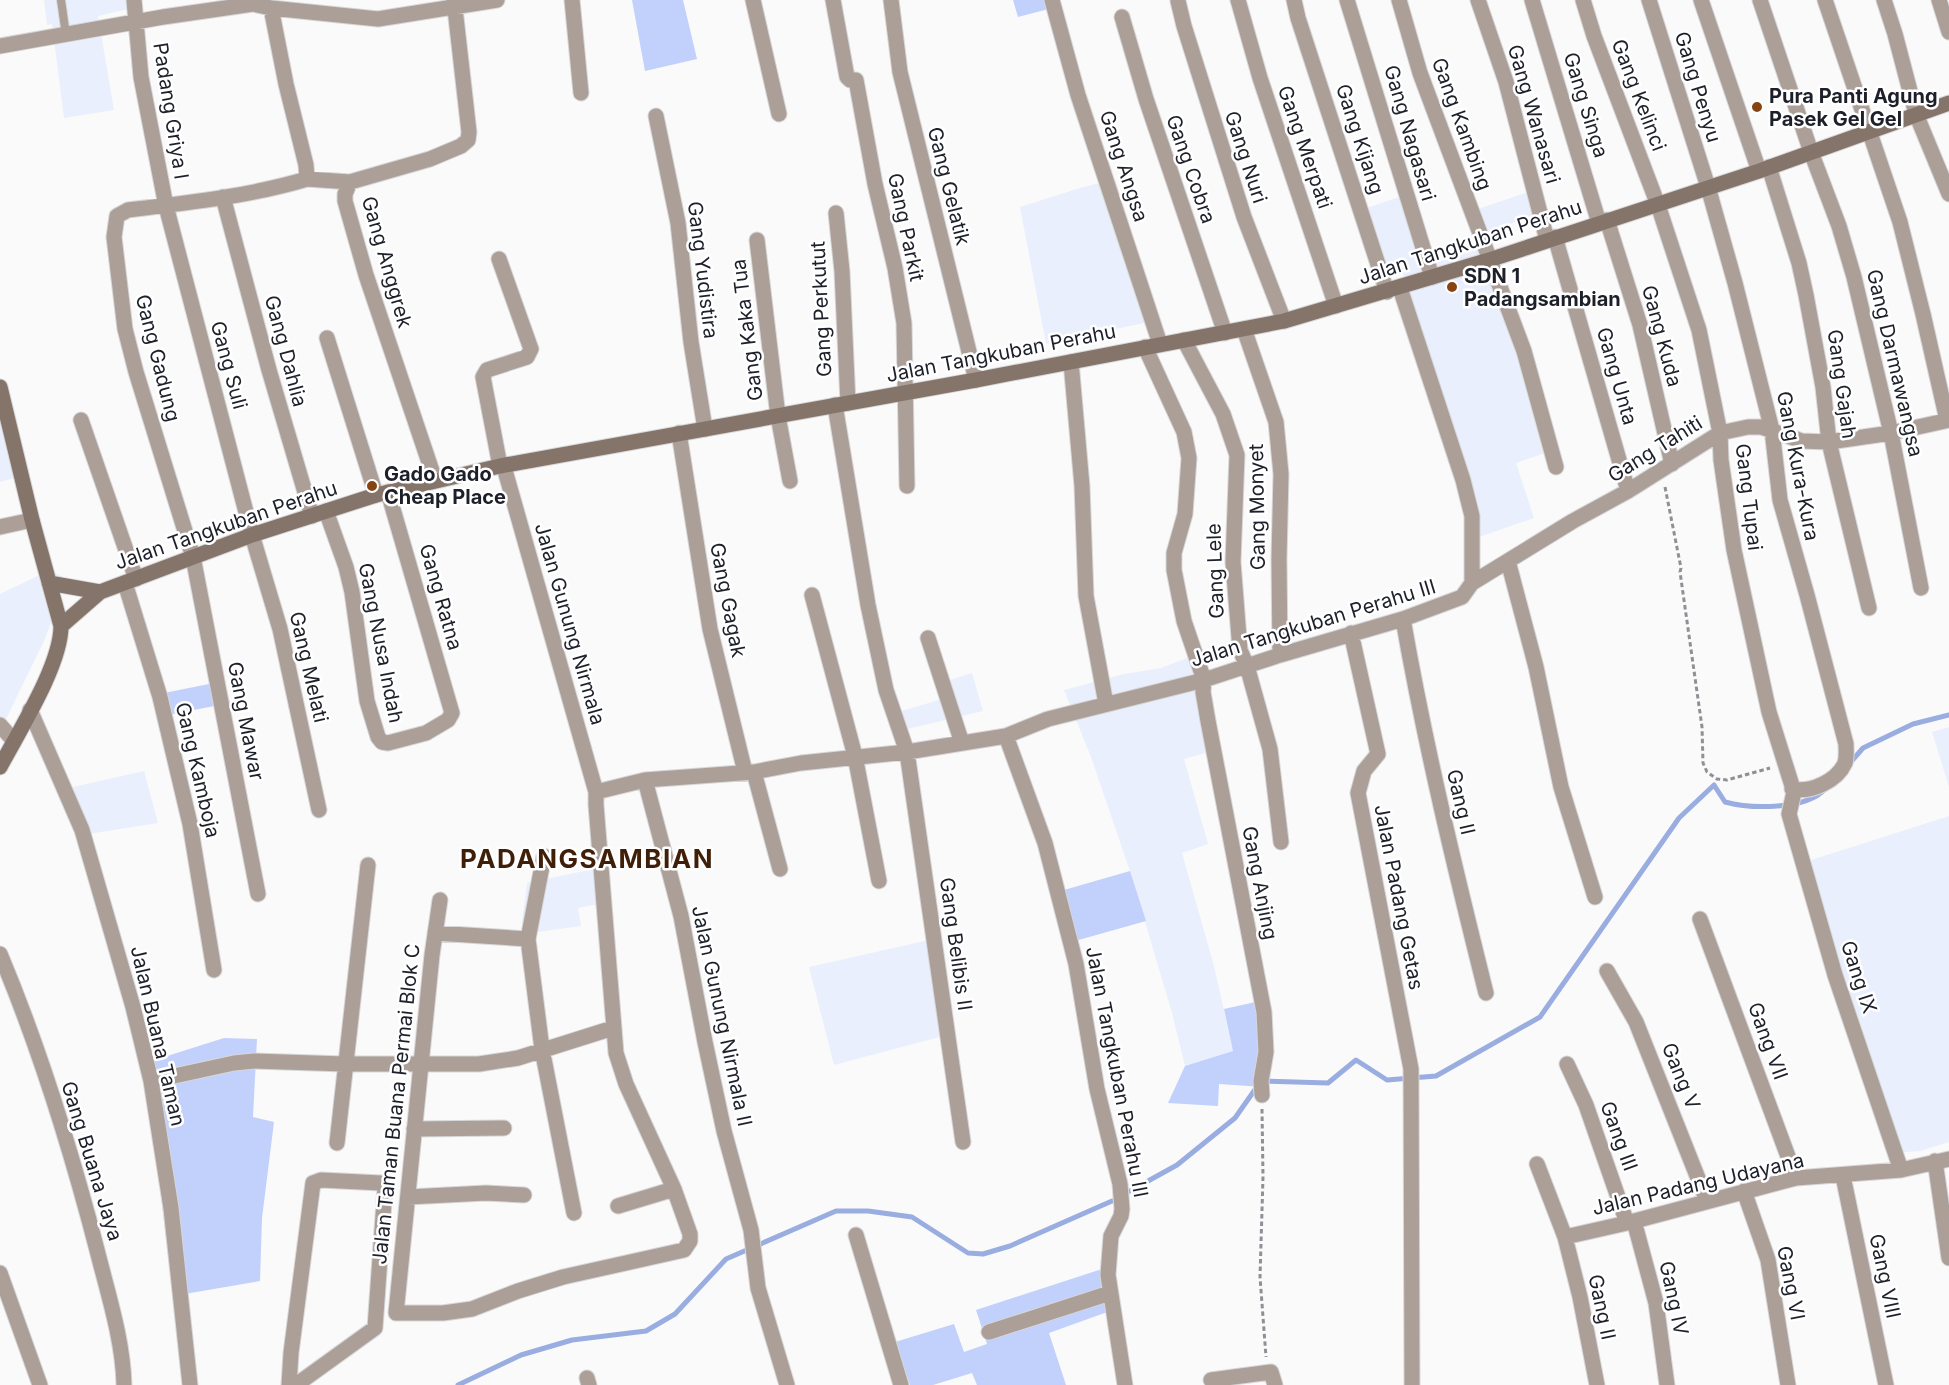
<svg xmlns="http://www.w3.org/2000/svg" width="1949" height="1385" viewBox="0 0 1949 1385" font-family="Inter,sans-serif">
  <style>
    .built { fill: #e9effc }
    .green { fill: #c1d1fc }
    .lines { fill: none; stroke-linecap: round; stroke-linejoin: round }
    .stream { stroke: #9aade1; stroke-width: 5 }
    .lane-casing { stroke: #d7d7d9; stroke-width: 10 }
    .street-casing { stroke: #d7d7d9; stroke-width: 17 }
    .secondary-casing { stroke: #d7d7d9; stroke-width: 17 }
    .path { stroke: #8e9095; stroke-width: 3; stroke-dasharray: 4.5 3; stroke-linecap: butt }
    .lane { stroke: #ab9f98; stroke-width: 8 }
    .street { stroke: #ab9f98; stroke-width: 15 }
    .secondary { stroke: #85746a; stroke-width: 15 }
    .poi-dot { fill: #874413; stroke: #fff; stroke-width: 2 }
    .labels { text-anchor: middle; stroke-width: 5; stroke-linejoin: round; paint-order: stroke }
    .street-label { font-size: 20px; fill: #1d202a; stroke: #fff }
    .poi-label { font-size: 20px; font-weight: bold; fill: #1d202a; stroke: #fff; text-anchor: start }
    .district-label { font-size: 26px; font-weight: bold; letter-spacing: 1.5px; fill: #401f09; stroke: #fff }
  </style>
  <rect width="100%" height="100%" fill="#fafafa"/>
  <!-- built -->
  <path class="built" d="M44,0H140L141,6L98,16L114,110L64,118L52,24L47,25Z
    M1115,179L1158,320L1046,344L1020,207L1080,188Z
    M1540,188L1546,211L1487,232L1557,449L1516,463L1534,518L1470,540L1471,479L1399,261L1387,265L1367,208L1413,192L1432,250L1486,232L1478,209Z
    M0,389L21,476L0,482Z
    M50,570L66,579L45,639L3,725L0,721V594Z
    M1195,655L1216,750L1184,759L1208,844L1182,853L1214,966L1233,1051L1185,1066L1172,1013L1130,871L1091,757L1064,690L1124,674L1161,668Z
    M972,673L983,711L899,731L895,713L952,696L947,681Z
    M1949,727V787L1932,732Z
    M144,771L158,823L88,834L73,787Z
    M1949,816V1142L1920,1151L1892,1153L1802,863Z
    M594,869L599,904L578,908L581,926L524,934L522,922L527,883Z
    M938,938L947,1035L834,1065L809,967Z"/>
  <!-- green -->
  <path class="green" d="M632,0H683L697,59L645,71Z
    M1013,0H1059L1060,6L1018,17Z
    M224,681L230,703L168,715L164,693Z
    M1130,871L1146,921L1075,941L1070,908L1064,890Z
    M1260,1001L1263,1087L1219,1084L1218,1106L1168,1103L1185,1066L1233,1051L1224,1009Z
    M224,1038L257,1039L253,1117L274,1122L262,1218L260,1281L173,1296L145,1063Z
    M1102,1269L1110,1311L1049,1333L1066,1385H977L972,1373L933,1385H910L895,1342L954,1324L964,1352L987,1344L976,1310Z"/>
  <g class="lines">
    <!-- stream -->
    <path class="stream" d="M1850,763L1863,748L1913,724L1949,715
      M1130,1191L1177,1165L1235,1118L1261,1081L1328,1083L1356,1060L1387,1080L1436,1076L1540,1017L1679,818L1714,785L1725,802C1751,809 1806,810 1825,789
      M458,1385L521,1355L572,1340L646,1331L675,1314L726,1259L836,1211H868L912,1217L968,1253L983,1254L1010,1246L1112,1201"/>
    <!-- lane casing -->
    <g class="lane-casing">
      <path id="lane" d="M61,0L66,35"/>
    </g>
    <!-- street casing -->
    <g class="street-casing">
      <path id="street" d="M134,0L141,77L166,206L252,535L280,629L319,810
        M572,0L581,93
        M753,0L779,114
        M833,0L847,77L850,80H856L875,184L895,268L904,323L907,486
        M891,0L900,72L976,380
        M1052,0L1078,95L1160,344
        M1238,0L1260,78L1336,306
        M1294,0L1298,18L1387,292
        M1347,0L1432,277
        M1399,0L1420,73L1524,351L1556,467
        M1478,0L1506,82L1547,240
        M1532,0L1599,223
        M1583,0L1594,36L1658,205L1699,330L1720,433L1721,460L1734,550L1769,712L1794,792L1789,814L1835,975L1901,1170
        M1649,0L1708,187L1735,283L1772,430L1780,500L1807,595L1846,744C1846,750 1847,757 1845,763C1837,781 1811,793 1792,789
        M1701,0L1759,171
        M1760,0L1811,152L1839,226L1854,277L1891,433L1921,588
        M1825,0L1900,222L1923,314L1947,420
        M1884,0L1895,34L1916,114L1949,194
        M1939,0L1949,32
        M1178,1L1184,26L1244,217L1284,321
        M1122,17L1146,99L1225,333
        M0,46L163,17L253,4L271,8L378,19L497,0
        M656,116L678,223L691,342L705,429
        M1769,167L1799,263L1806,295L1823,387L1829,442L1869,608
        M307,179L350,182
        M223,197L269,370L312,516
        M836,213L842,271L848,403
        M1607,220L1640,325L1672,464
        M1555,237L1628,491
        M757,240L778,416L790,481
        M499,259L531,349L527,357L487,370L483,377L500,466
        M1244,329L1276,422L1281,474L1279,559L1280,655
        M327,338L376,495
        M1184,340L1223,414L1237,455L1233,562L1240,650L1247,666L1270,749L1281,842
        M1145,347L1184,432L1189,458L1185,514L1174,553V570L1184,621L1204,680L1203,692L1208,721L1264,1012L1266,1052L1261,1081L1262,1095
        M1071,362L1082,486L1086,596L1106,704
        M835,405L868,605L886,690L907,752L963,1142
        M81,420L136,579
        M679,433L710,629L745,772
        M435,480L366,275L345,201V194L350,182L430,159L461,146L468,140L469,132L454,0
        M326,511L346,567L352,592L367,701L378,737L382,742L388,743L426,733L448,720L452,713L388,492
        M0,527L32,520
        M1508,561L1536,667L1561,787L1595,897
        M125,583L160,697L190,824L214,970
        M1472,583L1573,521L1628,491L1720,433L1748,427H1761L1802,441L1829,442L1891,433L1949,420
        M812,595L855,756L879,881
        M1403,619C1425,745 1455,869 1486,993
        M1351,633L1378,754L1364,771L1358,793L1411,1069L1412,1385
        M928,638L962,743
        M30,710L82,830L133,1007L151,1081L171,1208L190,1385
        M0,725L14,741
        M1006,736L1045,843L1076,964L1097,1089L1120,1184L1122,1209L1121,1216L1111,1236L1108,1275L1125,1385
        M754,772L780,869
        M645,780L681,916L705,1042L724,1131L751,1230L758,1288L787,1385
        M596,792L645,780L754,772L801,763L907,752L1006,736L1048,719L1204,680L1280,655L1403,619L1462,597L1472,583V516L1463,480L1400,288
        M544,856L528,939L542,1049L574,1213
        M258,894L193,557L136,372L125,329L114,237L117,216L128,210C188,203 250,196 307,179L306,165L286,84L271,8
        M440,900L432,955L396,1313H443L472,1309L518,1291L563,1277L684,1250L690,1241V1234L674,1189L626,1084L616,1053L596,805V792L504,467
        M1700,919L1796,1178
        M435,933L528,939
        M0,954C40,1049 71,1150 97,1250C108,1294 123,1340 124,1385
        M1607,971L1636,1022L1707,1201
        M1567,1064L1586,1105L1627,1223
        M151,1081L234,1063L254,1061L344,1064H479L518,1058L613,1028
        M414,1129L504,1128
        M337,1143L368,865
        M1935,1161L1949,1258
        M1537,1164L1565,1237L1580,1297L1597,1385
        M1843,1176L1886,1385
        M1744,1191L1768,1260L1788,1385
        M408,1197L486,1193L524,1195
        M618,1206L674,1189
        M1634,1221L1656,1303L1667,1385
        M856,1235L901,1385
        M1565,1237L1627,1223L1796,1178L1901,1170L1949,1159
        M0,1273L40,1385
        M989,1332L1110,1293
        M587,1378L589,1385
        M1211,1380L1271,1372L1275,1385
        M289,1385L291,1353L313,1183L321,1180L381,1183L385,1188L375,1328L296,1385"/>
    </g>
    <!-- secondary casing -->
    <g class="secondary-casing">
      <path id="secondary" d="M0,387L32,520L61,626C61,665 19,731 0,767
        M49,583L100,592L252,535L376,495L500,466L976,380L1284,321L1489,260L1759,171L1949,103
        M61,626L100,592"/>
    </g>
    <!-- path -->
    <path class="path" d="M1665,487L1681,568L1680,572L1702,727L1703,763L1707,772L1717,779L1727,780L1770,768
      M1262,1109L1263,1177L1260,1277L1266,1357"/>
    <!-- lane -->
    <use href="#lane" class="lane"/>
    <!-- street -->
    <use href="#street" class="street"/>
    <!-- secondary -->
    <use href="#secondary" class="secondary"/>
  </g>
  <!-- markers -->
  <g class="poi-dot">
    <circle cx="1757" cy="107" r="6"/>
    <circle cx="1452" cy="287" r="6"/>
    <circle cx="372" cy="486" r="6"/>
  </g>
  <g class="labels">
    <!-- street labels -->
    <g class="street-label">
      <text transform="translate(1698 87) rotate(73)" y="7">Gang Penyu</text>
      <text transform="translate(1639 95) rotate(69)" y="7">Gang Kelinci</text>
      <text transform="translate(1586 105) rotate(73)" y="7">Gang Singa</text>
      <text transform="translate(171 111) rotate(81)" y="7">Padang Griya I</text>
      <text transform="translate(1534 114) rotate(74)" y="7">Gang Wanasari</text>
      <text transform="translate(1462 124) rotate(70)" y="7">Gang Kambing</text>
      <text transform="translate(1410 133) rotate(74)" y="7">Gang Nagasari</text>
      <text transform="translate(1360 139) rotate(72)" y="7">Gang Kijang</text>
      <text transform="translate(1305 147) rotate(71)" y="7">Gang Merpati</text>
      <text transform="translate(1246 157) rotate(72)" y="7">Gang Nuri</text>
      <text transform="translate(1124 166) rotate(72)" y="7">Gang Angsa</text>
      <text transform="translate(1191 169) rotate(71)" y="7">Gang Cobra</text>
      <text transform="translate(949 186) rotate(76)" y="7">Gang Gelatik</text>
      <text transform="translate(906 227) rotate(78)" y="7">Gang Parkit</text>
      <text transform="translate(1470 242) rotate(-18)" y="7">Jalan Tangkuban Perahu</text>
      <text transform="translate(387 262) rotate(74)" y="7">Gang Anggrek</text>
      <text transform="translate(703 270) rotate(83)" y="7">Gang Yudistira</text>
      <text transform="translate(821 309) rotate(-93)" y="7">Gang Perkutut</text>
      <text transform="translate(747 330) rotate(-97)" y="7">Gang Kaka Tua</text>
      <text transform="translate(1662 336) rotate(75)" y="7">Gang Kuda</text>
      <text transform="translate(286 351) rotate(75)" y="7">Gang Dahlia</text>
      <text transform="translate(1001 353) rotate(-11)" y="7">Jalan Tangkuban Perahu</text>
      <text transform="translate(158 358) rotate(76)" y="7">Gang Gadung</text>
      <text transform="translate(1895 363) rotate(77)" y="7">Gang Darmawangsa</text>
      <text transform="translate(229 365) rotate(75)" y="7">Gang Suli</text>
      <text transform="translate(1617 376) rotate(74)" y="7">Gang Unta</text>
      <text transform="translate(1842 384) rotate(82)" y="7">Gang Gajah</text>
      <text transform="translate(1655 449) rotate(-32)" y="7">Gang Tahiti</text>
      <text transform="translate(1798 466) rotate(79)" y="7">Gang Kura-Kura</text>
      <text transform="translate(1749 497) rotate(83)" y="7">Gang Tupai</text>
      <text transform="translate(1257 507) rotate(-91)" y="7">Gang Monyet</text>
      <text transform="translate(226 525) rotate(-19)" y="7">Jalan Tangkuban Perahu</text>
      <text transform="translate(1215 571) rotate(-92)" y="7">Gang Lele</text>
      <text transform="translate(441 597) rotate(74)" y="7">Gang Ratna</text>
      <text transform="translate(728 600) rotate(79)" y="7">Gang Gagak</text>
      <text transform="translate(1313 623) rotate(-17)" y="7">Jalan Tangkuban Perahu III</text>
      <text transform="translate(570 624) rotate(74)" y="7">Jalan Gunung Nirmala</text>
      <text transform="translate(381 643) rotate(79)" y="7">Gang Nusa Indah</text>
      <text transform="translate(309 667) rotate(77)" y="7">Gang Melati</text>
      <text transform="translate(246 721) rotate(79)" y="7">Gang Mawar</text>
      <text transform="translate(198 770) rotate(77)" y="7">Gang Kamboja</text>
      <text transform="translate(1461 802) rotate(77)" y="7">Gang II</text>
      <text transform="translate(1260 883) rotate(79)" y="7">Gang Anjing</text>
      <text transform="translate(1399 897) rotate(79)" y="7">Jalan Padang Getas</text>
      <text transform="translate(956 944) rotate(82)" y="7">Gang Belibis II</text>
      <text transform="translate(1859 977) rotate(72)" y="7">Gang IX</text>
      <text transform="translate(722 1016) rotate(78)" y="7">Jalan Gunung Nirmala II</text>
      <text transform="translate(158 1036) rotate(77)" y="7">Jalan Buana Taman</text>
      <text transform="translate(1768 1041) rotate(70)" y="7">Gang VII</text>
      <text transform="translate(1117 1072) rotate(79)" y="7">Jalan Tangkuban Perahu III</text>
      <text transform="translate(1681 1076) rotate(68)" y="7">Gang V</text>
      <text transform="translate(396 1104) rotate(-84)" y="7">Jalan Taman Buana Permai Blok C</text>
      <text transform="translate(1619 1136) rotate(70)" y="7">Gang III</text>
      <text transform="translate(92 1161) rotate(73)" y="7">Gang Buana Jaya</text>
      <text transform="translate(1698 1184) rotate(-13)" y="7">Jalan Padang Udayana</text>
      <text transform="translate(1885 1276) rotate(78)" y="7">Gang VIII</text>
      <text transform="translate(1791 1283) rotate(79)" y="7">Gang VI</text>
      <text transform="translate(1674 1298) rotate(78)" y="7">Gang IV</text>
      <text transform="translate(1602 1307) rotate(78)" y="7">Gang II</text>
    </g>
    <!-- poi labels -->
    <g class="poi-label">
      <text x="1769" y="103">Pura Panti Agung<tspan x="1769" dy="23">Pasek Gel Gel</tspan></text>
      <text x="1464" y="283">SDN 1<tspan x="1464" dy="23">Padangsambian</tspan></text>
      <text x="384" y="481">Gado Gado<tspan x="384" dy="23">Cheap Place</tspan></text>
    </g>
    <!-- district labels -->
    <g class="district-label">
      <text x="587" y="868">PADANGSAMBIAN</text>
    </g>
  </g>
</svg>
